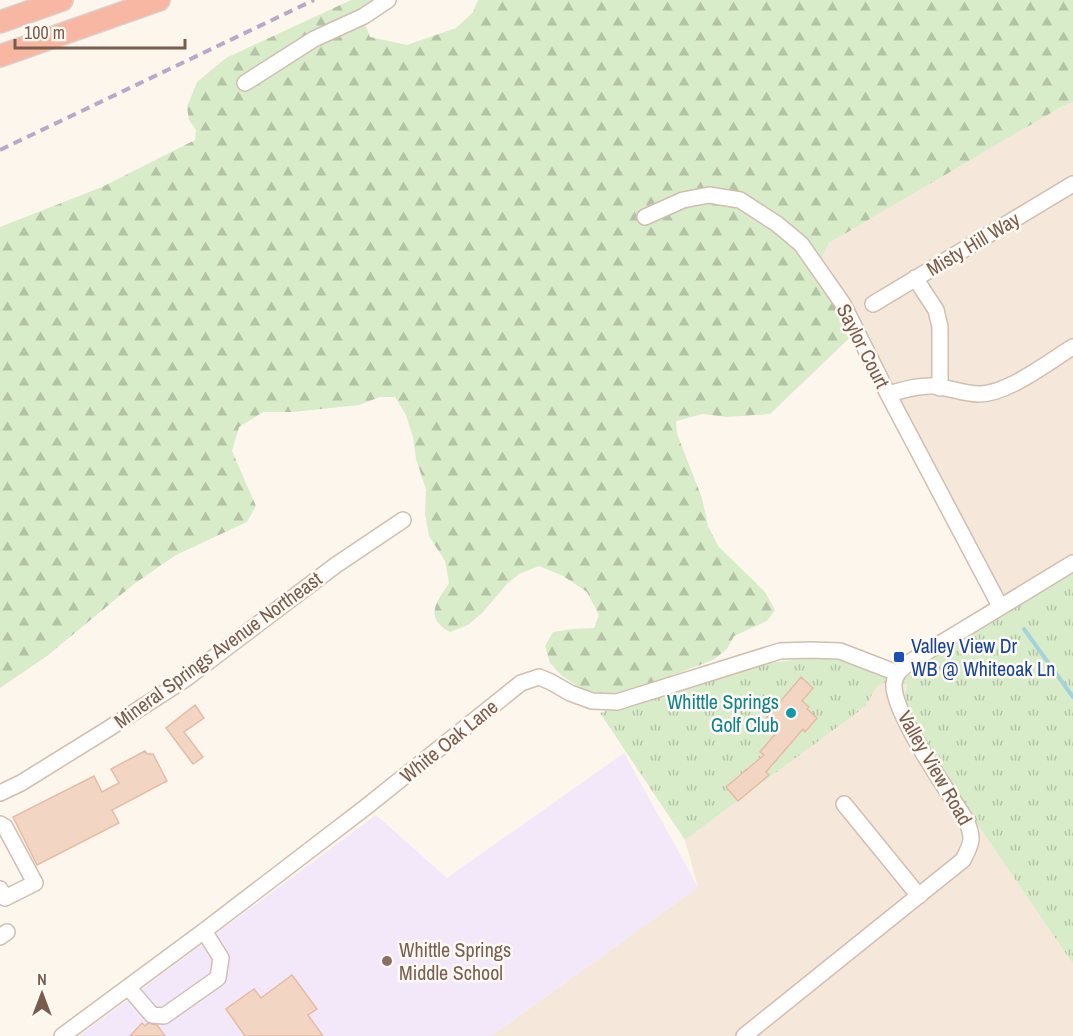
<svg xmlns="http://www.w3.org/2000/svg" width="1073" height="1036" viewBox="0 0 1073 1036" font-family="'Archivo Narrow',sans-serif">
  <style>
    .residential { fill: #f5e8da }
    .education { fill: #f3e8fa }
    .grass { fill: url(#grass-tufts) }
    .forest { fill: url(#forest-firs) }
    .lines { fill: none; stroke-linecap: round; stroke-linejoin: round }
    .stream { stroke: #a5d3da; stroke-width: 4 }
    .building { fill: #f3d5c3; stroke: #e6bba3; stroke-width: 1.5 }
    .minor-casing { stroke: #d1beb0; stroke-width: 18 }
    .highway-casing { stroke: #dad1cd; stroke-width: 24 }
    .minor { stroke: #fff; stroke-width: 15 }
    .highway { stroke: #f7b7a3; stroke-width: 21 }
    .rail { stroke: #b9a8c9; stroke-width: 4; stroke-dasharray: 9 6; stroke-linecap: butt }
    .transit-dot { fill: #1a4fb4; stroke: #fffaf3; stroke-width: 2 }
    .culture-dot { fill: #0f9aa8; stroke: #fffaf3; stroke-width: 2 }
    .education-dot { fill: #8d6e63; stroke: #fffaf3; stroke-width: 2 }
    .labels { text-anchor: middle; stroke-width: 5; stroke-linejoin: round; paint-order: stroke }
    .street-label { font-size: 20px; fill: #7a5c4d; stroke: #fffaf3 }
    .transit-label { font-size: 20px; fill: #164399; stroke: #fffaf3; text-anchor: start }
    .culture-label { font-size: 20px; fill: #0d838f; stroke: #fffaf3; text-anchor: end }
    .education-label { font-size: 20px; fill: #785e54; stroke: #fffaf3; text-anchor: start }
  </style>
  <defs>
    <pattern id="grass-tufts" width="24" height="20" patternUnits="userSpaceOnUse" patternTransform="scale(1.5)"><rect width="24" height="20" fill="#d8ecc9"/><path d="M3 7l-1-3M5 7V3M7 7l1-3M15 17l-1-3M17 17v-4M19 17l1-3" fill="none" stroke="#b4c2a5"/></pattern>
    <pattern id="forest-firs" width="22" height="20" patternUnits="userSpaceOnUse" patternTransform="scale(1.5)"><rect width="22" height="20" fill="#d8ecc9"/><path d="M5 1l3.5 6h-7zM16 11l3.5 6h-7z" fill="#b4c2a5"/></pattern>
  </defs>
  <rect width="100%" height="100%" fill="#fdf6ec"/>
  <!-- residential -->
  <path class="residential" d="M1073,102V555L1003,597L829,277L822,257L829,243L1061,107Z
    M881,683L907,684L905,690L956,793L1073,964V1036H491L698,887L685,840L866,706L876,686Z"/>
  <!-- education -->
  <path class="education" d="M624,753L698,887L491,1036H79L376,815L447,878Z"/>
  <!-- grass -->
  <path class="grass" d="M1073,572V964L956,793L918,731L907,706L905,695L907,684C877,683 880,679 866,706L685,840L600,713L743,666L819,657L843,660L872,671L878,676L913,675L932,657L957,641Z"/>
  <!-- forest -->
  <path class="forest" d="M351,0H375L360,10L370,37L407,45L456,28L473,12L478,0H1073V102L1061,107L829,243L822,257L829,277L859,329L770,414L726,417L703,414L676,421L677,434L702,498L708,526L718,546L765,592L775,610L767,621L734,636L727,649L713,660L623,694H601L580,688L561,675L550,663L545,646L553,632L573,629L594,628L599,615L587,592L563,576L539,566L519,574L507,584L483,612L468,625L450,632C423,618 437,601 449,583L445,561L429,536L425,514L426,489L416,459L413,437L406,415L395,397H380L359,405L293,412H263L239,427L232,451L256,506L247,522L176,555L134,584L47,656L0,688V227L102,187L195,140L196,130L189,120L187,107L197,82L226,58Z"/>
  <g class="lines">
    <!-- stream -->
    <path class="stream" d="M1024,629L1073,697"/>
  </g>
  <!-- building -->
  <path class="building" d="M801,677L813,688L802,701L809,707L807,709L817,718L805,732L803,729L766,772L769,775L738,801L726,787L764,755L760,752L776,733L763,722Z
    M195,705L204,718L184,732L203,757L193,764L166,728Z
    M145,751L147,754H153L167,781L112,810L119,823L37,865L13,817L94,776L102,792L119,783L111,769Z
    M292,975L317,1009L308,1015L323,1036H245L226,1009L254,989L261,998Z
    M142,1023L145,1026L148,1023L157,1025L165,1036H130Z"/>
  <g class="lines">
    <!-- minor casing -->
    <g class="minor-casing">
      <path id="minor" d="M245,83L314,39L364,16L388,0
        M645,217L683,200L709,195L740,200L777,224L801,244L843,304L888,394L1000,606
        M915,278L936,310L940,327V388
        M873,304L1073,184
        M888,394C903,390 918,385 933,386C948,387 963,394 979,394C1008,394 1048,362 1073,347
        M0,793L21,783L108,729L184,680L336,565L403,520
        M844,804L919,896
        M0,824L5,827L35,883L5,898L0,889
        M0,937L7,932
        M128,987L152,1015L164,1016L218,978L221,958L204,931
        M62,1036L204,931L366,807L521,683L539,677L551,682L570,693L592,701L617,702L780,651L810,650L840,651L897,673
        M744,1036L963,860C972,843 974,838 966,820C949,793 892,712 894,684C895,673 902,669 910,662L1073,563"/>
    </g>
    <!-- highway casing -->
    <g class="highway-casing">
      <path id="highway" d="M0,22L62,0
        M0,56L159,0"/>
    </g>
    <!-- minor -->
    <use href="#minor" class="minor"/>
    <!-- highway -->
    <use href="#highway" class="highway"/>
    <!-- rail -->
    <path class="rail" d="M0,150L314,0"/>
  </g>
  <!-- markers -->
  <rect class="transit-dot" x="893" y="651" width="12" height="12" rx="3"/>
  <circle class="culture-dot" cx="791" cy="713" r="6"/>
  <circle class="education-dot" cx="387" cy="961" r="6"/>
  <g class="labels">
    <!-- street labels -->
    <g class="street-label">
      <text transform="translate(973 244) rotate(-31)" y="7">Misty Hill Way</text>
      <text transform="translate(863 346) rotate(63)" y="7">Saylor Court</text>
      <text transform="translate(218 650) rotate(-36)" y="7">Mineral Springs Avenue Northeast</text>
      <text transform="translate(449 741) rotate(-39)" y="7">White Oak Lane</text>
      <text transform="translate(935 768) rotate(60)" y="7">Valley View Road</text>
    </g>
    <!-- transit labels -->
    <g class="transit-label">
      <text x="911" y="653">Valley View Dr<tspan x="911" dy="23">WB @ Whiteoak Ln</tspan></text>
    </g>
    <!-- culture labels -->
    <g class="culture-label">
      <text x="779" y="709">Whittle Springs<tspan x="779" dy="23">Golf Club</tspan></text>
    </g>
    <!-- education labels -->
    <g class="education-label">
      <text x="399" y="957">Whittle Springs<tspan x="399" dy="23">Middle School</tspan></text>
    </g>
  </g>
  <!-- north arrow -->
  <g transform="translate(42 994)" stroke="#fffaf3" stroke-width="4.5" paint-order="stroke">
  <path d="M0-4.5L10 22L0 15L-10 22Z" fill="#7a5c4d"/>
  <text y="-9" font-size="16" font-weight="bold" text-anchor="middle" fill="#7a5c4d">N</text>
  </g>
  <!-- scale -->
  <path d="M15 39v9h170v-9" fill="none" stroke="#7a5c4d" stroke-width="3"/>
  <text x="24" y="39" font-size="18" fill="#7a5c4d" stroke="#fffaf3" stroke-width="4.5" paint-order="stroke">100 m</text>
</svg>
